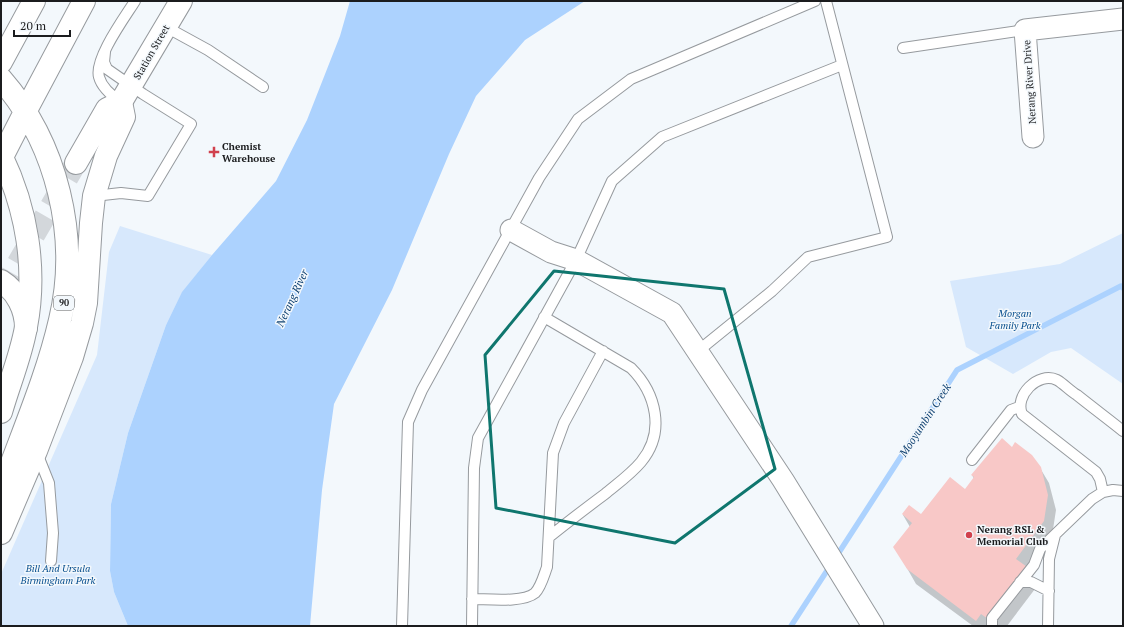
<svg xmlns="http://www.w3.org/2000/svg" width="1124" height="627" viewBox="0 0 1124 627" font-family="'PT Serif',serif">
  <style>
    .green { fill: #d7e8fc }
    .water { fill: #acd2fe }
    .shadow { fill: #0003 }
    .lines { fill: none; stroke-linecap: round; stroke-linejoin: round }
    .stream { stroke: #acd2fe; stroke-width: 5.5 }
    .building { fill: #f8c8c7 }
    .primary-tunnel { stroke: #d3d7db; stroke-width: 22; stroke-dasharray: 22 11; stroke-linecap: butt }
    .lane-casing { stroke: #969a9e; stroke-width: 12 }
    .street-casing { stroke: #969a9e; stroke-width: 23 }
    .secondary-casing { stroke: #969a9e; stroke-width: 24 }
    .primary-casing { stroke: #969a9e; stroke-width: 24 }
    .highway-casing { stroke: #969a9e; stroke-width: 24 }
    .lane { stroke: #fff; stroke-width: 10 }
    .street { stroke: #fff; stroke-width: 21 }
    .secondary { stroke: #fff; stroke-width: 22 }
    .primary { stroke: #fff; stroke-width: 22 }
    .highway { stroke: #fff; stroke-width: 22 }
    .marked { fill: none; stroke: #0f766e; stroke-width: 3; stroke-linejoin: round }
    .poi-dot { fill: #d1414d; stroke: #f3f8fc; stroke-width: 1.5 }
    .labels { text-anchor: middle; stroke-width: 3; stroke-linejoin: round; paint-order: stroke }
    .shield { fill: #f3f8fc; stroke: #5c5e61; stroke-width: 1 }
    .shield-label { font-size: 9px; font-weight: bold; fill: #1b1c1e }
    .street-label { font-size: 10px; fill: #1b1c1e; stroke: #f3f8fc }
    .poi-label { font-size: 10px; font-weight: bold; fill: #1b1c1e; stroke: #f3f8fc; text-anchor: start }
    .park-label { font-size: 10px; font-style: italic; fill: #084f8e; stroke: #f3f8fc }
    .water-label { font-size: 11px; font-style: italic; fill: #0f4171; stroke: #f3f8fc }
  </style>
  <rect width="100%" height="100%" fill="#f3f8fc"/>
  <!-- green -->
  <path class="green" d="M120,226L212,255L182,293L166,325L128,433L111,504L110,571L114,592L128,626H1V574L97,355L109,252Z
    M1123,233V384L1071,348L1051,352L1013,374L966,347L950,281L1060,264Z"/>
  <!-- water -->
  <path class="water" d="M350,1H585L525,40L476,96L449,154L392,290L334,404L322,490L310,626H128L114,592L110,571L111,504L128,433L166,325L182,292L212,255L276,181L307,120L340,36Z"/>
  <!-- shadow -->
  <path class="shadow" d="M1040,468L1049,483L1056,510L1052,536L1029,570L1038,585L1007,626H973L916,584L895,547L910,527L903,515H921L966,491L974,479L972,475Z"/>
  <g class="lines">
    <!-- stream -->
    <path class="stream" d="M836,557L957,370L1121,286L1123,288
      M791,626L830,566"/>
  </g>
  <!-- building -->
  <path class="building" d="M1002,438L1012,447L1015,442L1032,455L1041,467L1048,495L1044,521L1016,559L1030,569L991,621L981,614L976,621L907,569L893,547L912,523L902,514L909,505L921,514L950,477L965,489L974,477L971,475Z"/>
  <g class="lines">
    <!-- primary-tunnel -->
    <path class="primary-tunnel" d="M1,292L76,163"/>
    <!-- lane casing -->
    <g class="lane-casing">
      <path id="lane" d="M166,27L208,50L263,87
        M903,48L1025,30
        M121,102C112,96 102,88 99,77C94,59 125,17 135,1
        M94,196L121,193L148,196L191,124L143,94L107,69L104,62L105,52
        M544,317L631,368C656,393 666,432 641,462C631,474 617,484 605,494C586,508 568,522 549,537
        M698,351L772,291L808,257L887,237L826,1
        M37,453L49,483L53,533L51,561
        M972,460L1011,410L1019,407
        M1103,492L1100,479L1096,472L1022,414C1014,396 1038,371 1057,380C1064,384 1070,391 1077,395C1092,407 1108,419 1123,431
        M1020,582H1031L1049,591
        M472,599C488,599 523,603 535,593C541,587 544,575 547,567L553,453L564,423L603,351
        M402,626L408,422L422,390L539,178L578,119L631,79L815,1
        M472,626L474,468L478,438L576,260L612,181L662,137L842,65
        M992,626V618L1034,565L1040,549L1092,499L1103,492L1113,490L1123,491
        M1048,626L1049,559L1055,535"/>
    </g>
    <!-- street casing -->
    <g class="street-casing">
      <path id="street" d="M1033,137L1025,30L1123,19
        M511,230L551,252L576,260L672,313L783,480L873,626"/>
    </g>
    <!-- secondary casing -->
    <g class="secondary-casing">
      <path id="secondary" d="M121,102L181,1
        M25,112L84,1"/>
    </g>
    <!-- primary casing -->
    <g class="primary-casing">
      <path id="primary" d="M1,79C57,143 80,237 60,320C47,377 21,436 1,492
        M1,155C27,209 37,269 26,327C21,356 9,384 1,412
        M2,157L25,112
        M1,533L36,451L72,357L82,323L86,303L91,223L94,196L106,156L124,117L121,102L107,109L76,163"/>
    </g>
    <!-- highway casing -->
    <g class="highway-casing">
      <path id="highway" d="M1,62L34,1
        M1,158L2,157
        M1,281C17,291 26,310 26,328"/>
    </g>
    <!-- lane -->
    <use href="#lane" class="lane"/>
    <!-- street -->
    <use href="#street" class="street"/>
    <!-- secondary -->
    <use href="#secondary" class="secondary"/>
    <!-- primary -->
    <use href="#primary" class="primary"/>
    <!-- highway -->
    <use href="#highway" class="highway"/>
  </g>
  <!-- marked area -->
  <path class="marked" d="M554,271L724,289L775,469L675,543L496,508L485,355Z"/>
  <!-- markers -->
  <g class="poi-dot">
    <path d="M212 146h4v4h4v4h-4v4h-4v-4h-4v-4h4z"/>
    <circle cx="969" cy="535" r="4"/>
  </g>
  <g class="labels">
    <!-- shield labels -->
    <rect class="shield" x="54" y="296" width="20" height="14" rx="3"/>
    <g class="shield-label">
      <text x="64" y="306">90</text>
    </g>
    <!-- street labels -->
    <g class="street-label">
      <text transform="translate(151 52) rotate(-60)" y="4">Station Street</text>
      <text transform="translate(1029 82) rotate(-94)" y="4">Nerang River Drive</text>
    </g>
    <!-- poi labels -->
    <g class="poi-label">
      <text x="222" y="150">Chemist<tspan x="222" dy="12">Warehouse</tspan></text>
      <text x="977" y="533">Nerang RSL &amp;<tspan x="977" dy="12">Memorial Club</tspan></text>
    </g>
    <!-- park labels -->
    <g class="park-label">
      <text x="1015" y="317">Morgan<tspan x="1015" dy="12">Family Park</tspan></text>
      <text x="58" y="572">Bill And Ursula<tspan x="58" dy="12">Birmingham Park</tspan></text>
    </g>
    <!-- water labels -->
    <g class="water-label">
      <text transform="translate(292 298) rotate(-65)" y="4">Nerang River</text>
      <text transform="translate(925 420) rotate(-57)" y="4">Mooyumbin Creek</text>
    </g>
  </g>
  <!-- border -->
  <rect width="1124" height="627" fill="none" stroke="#1b1c1e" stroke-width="4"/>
  <!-- scale -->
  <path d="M14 30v6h56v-6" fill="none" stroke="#1b1c1e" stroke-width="2"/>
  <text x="20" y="30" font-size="12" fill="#1b1c1e" stroke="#f3f8fc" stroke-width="3" paint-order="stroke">20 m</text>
</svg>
